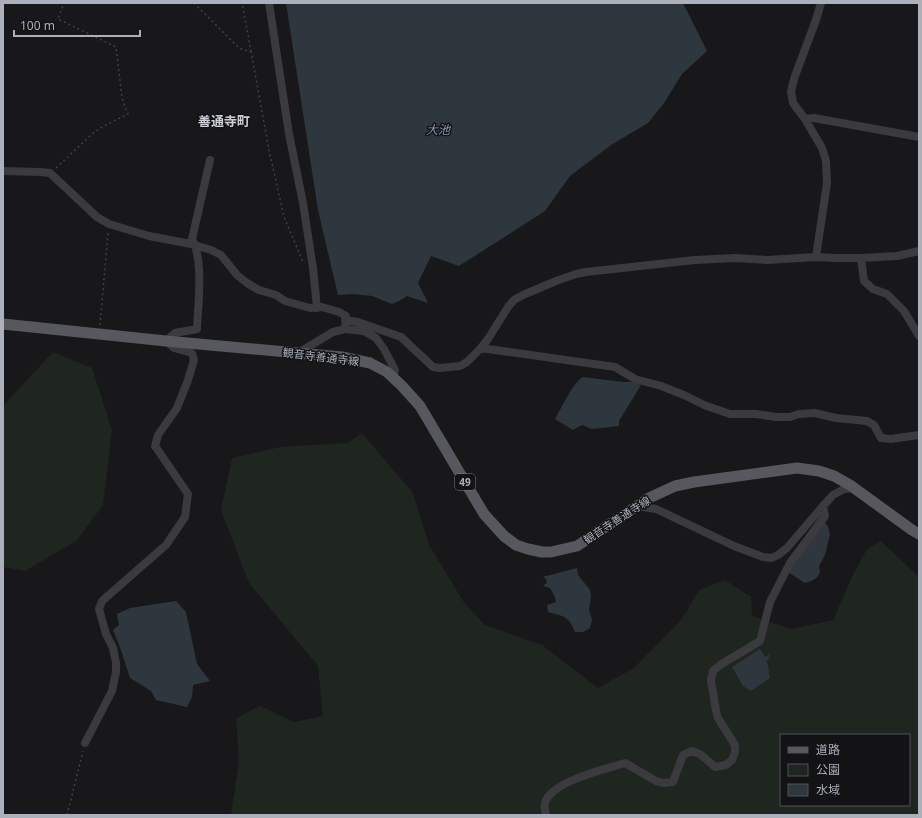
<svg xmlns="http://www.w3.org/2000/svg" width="922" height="818" viewBox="0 0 922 818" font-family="'Noto Sans','Noto Sans JP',sans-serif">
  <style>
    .green { fill: #1e261f; fill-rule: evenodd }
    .water { fill: #2f373e }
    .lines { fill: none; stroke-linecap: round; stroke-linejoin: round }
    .path { stroke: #404146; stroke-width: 1.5; stroke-dasharray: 2 3; stroke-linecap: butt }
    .minor { stroke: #3a3a3f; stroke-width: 8 }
    .major { stroke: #56585e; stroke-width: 11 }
    .labels { text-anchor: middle; stroke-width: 3; stroke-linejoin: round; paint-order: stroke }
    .shield { fill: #131316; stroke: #7d8189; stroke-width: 1 }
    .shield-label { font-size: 10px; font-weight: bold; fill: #abb0ba }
    .street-label { font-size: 11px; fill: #abb0ba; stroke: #131316 }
    .water-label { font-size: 12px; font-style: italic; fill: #849db3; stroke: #131316 }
    .quarter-label { font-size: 13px; font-weight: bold; fill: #cccfd6; stroke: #131316 }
  </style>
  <rect width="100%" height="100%" fill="#18181b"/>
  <!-- green -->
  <path class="green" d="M53,352L92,368L112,430L103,505L76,541L25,571L3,567V406Z
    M362,433L413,493L429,545L463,601L485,625L542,645L598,688L634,668L682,619L699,590L725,580L751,597L752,616L791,629L833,620L853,575L867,549L881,541L919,577V815H231L239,762L236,718L260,706L294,722L323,716L318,666L249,583L221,510L232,458L280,447L348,443ZM781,735H909V805H781Z"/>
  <!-- water -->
  <path class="water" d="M286,3H683L707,51L682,74L664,103L648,123L611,145L570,176L545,211L459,266L431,256L418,283L428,303L407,296L399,301L392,304L372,296L352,294L338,295L318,210Z
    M583,377L623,382H634L641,385L619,421V426L592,429L582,425L573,430L555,419C561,409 573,382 583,377Z
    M825,522L828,527L830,534L825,555L819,566L820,573C817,579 812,581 805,583L788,572L794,561Z
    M577,568L578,575L590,590L591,597L589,610L592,620L590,628L583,632H575C568,615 565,617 548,612L547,605L556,602L555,597L550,588L543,586L547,583L546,579L543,577Z
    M176,601L186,612L197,664L210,681L193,685L192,697L187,707L156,700L151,691L130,678L120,647L113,630L119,625L117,614L130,608Z
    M760,649L765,657L770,654L767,661L770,678L751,691L743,686L732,667Z"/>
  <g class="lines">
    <!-- path -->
    <path class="path" d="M194,3L239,48L248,51H251L242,3
      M251,51L269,150L284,217L304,264
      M56,168L91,135L102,127L128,114L122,98L116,47L58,19L64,3
      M100,325L108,233
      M67,815L83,751"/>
    <!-- minor -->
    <path class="minor" d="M269,3L289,134L303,203L313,268L317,308
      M805,119L814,118L919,137
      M3,171L40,172L50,173L97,217L109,224L149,236L191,244L211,250L221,255L237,275L247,283L259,290L276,295L285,301L310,308L322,307L339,312L346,316L345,329
      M816,257L827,183L826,161L822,148L805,119L793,103L791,91L795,76L816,20L821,3
      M861,258L864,281L873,289L887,294L904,311L919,336
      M345,320L358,322L401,337L433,367L440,368L460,366L467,362L481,348L488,339L508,307L514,300L523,295L556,281L576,274L586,272L695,260L735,258L767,260L816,257L835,258H861L897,256L919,251
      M481,348L615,367L635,379L661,386L684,395L704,405L730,414H756L776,417H790L799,414L815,413L836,418L867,421L874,425L881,438L891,439L919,435
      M298,353L333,332L345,329L364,331L376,338L384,349L395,370L393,378
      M637,506L656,509L734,546L763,557L772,558L778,555L787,548L823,506L833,495L844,489L854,488
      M85,743L112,691L116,672V663L113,648L106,634L99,609L102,601L166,545L185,517L188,494L155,446L158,435L177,408L188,380L194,360L192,353L174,348L166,341L175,333L197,329C198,304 204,261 192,239L210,160
      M546,815C545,811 544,806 545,803C551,781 606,769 625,763L656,781L663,783L673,782L683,755L692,751L700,754L715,767L726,765L732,760L735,752V745L718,718L716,711L711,680L713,671L720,665L760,641L770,602L790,563L825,516L823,506"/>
    <!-- major -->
    <path class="major" d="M3,324L166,341L342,357L370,363L387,372L402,386L420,406L484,514L504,536L516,545L528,549L542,552H551L577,546L649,498L675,486L694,482L797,468L819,471L834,476L850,485L912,530L919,534"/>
  </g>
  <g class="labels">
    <!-- shield labels -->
    <rect class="shield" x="455" y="474" width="20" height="16" rx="3"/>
    <g class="shield-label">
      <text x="465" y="486">49</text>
    </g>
    <!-- street labels -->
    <g class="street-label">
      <text transform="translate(321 357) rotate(7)" y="4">観音寺善通寺線</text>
      <text transform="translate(617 520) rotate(-33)" y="4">観音寺善通寺線</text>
    </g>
    <!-- water labels -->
    <g class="water-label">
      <text x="438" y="134">大池</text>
    </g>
    <!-- quarter labels -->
    <g class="quarter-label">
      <text x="224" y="126">善通寺町</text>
    </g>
  </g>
  <!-- border -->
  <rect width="922" height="818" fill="none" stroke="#abb0ba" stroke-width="8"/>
  <!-- legend -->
  <rect x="780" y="734" width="130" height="72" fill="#131316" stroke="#505258"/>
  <rect x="788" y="747" width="20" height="6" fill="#56585e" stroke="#505258"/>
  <text x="816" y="754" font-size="12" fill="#abb0ba">道路</text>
  <rect x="788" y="764" width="20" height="12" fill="#1e261f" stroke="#505258"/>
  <text x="816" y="774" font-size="12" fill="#abb0ba">公園</text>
  <rect x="788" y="784" width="20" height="12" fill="#2f373e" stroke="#505258"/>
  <text x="816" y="794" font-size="12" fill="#abb0ba">水域</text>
  <!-- scale -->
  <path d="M14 30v6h126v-6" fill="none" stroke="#abb0ba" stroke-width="2"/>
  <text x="20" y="30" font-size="12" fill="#abb0ba" stroke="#131316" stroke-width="3" paint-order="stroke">100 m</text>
</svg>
